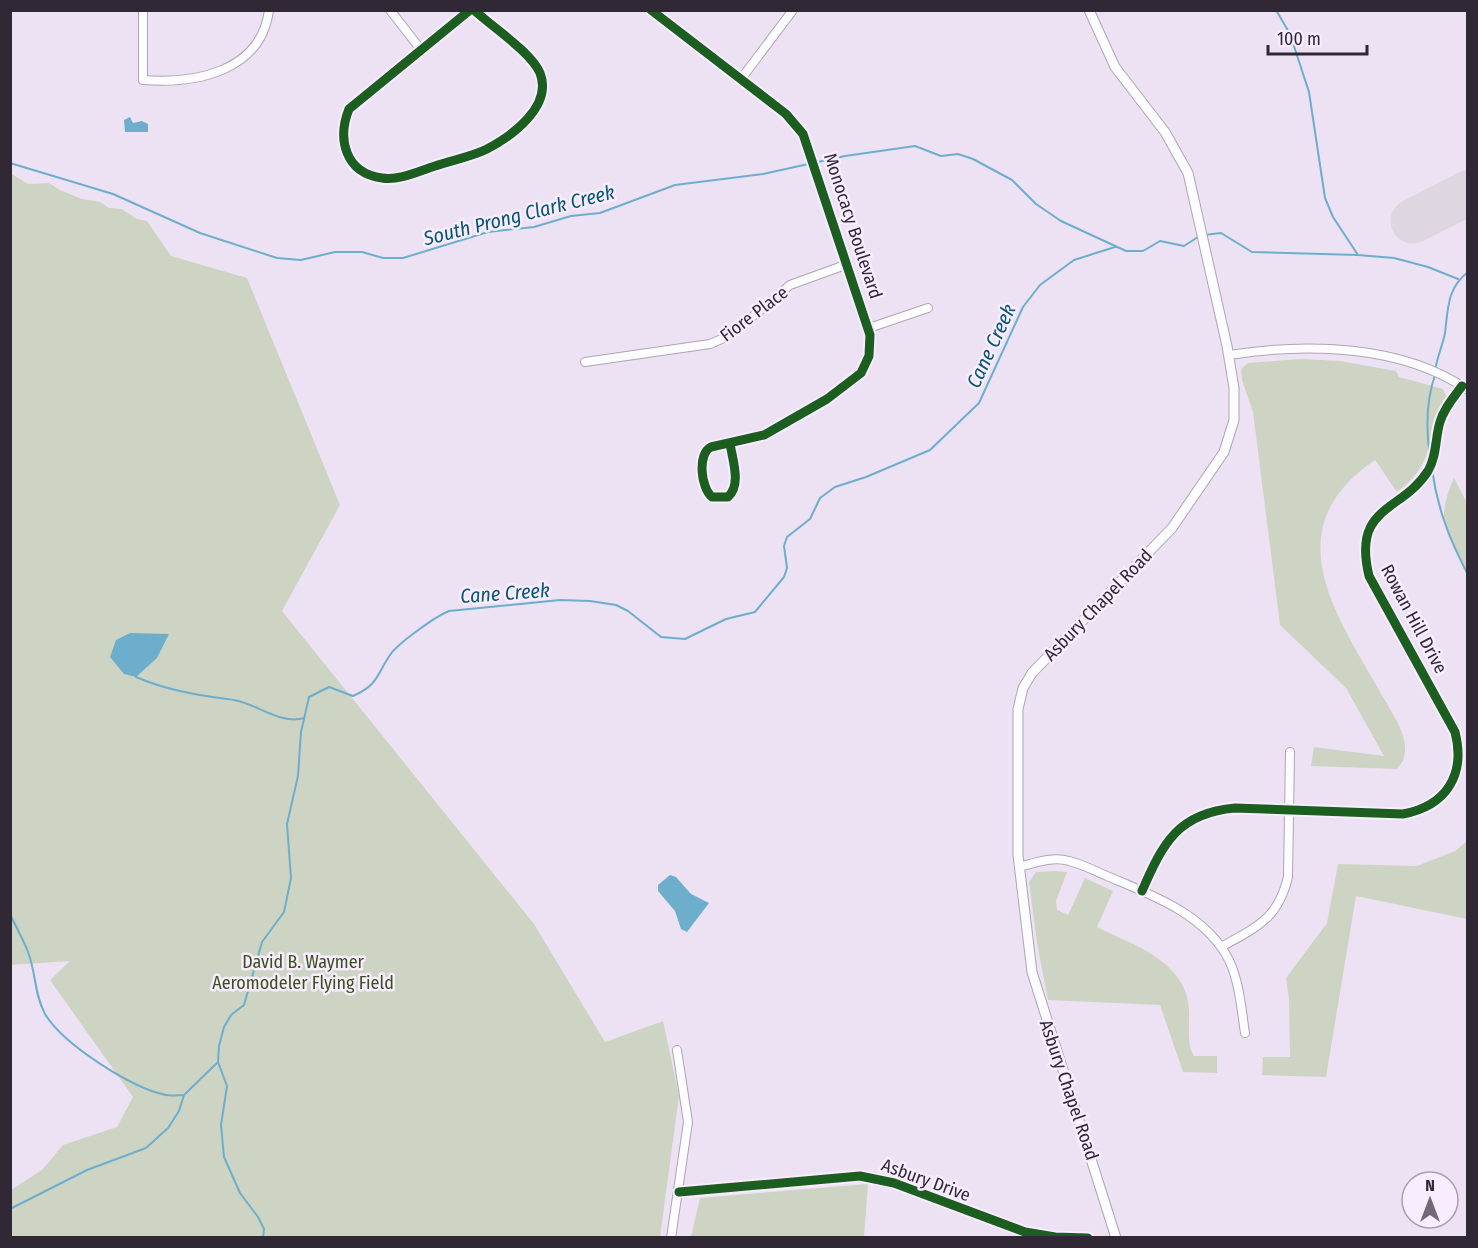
<svg xmlns="http://www.w3.org/2000/svg" width="1478" height="1248" viewBox="0 0 1478 1248" font-family="'Fira Sans Condensed',sans-serif">
  <style>
    .green { fill: #ced4c3 }
    .water { fill: #6eaecd }
    .lines { fill: none; stroke-linecap: round; stroke-linejoin: round }
    .stream { stroke: #6eaecd; stroke-width: 2 }
    .runway { stroke: #ded6e0; stroke-width: 45 }
    .minor-casing { stroke: #aea6b3; stroke-width: 10 }
    .major-casing { stroke: #aea6b3; stroke-width: 11 }
    .minor { stroke: #fcfbfd; stroke-width: 8 }
    .major { stroke: #fcfbfd; stroke-width: 9 }
    .cycleway-casing { stroke: #f8ecff; stroke-width: 13 }
    .cycleway { stroke: #1b5e20; stroke-width: 9 }
    .labels { text-anchor: middle; stroke-width: 5; stroke-linejoin: round; paint-order: stroke }
    .street-label { font-size: 18px; fill: #302834; stroke: #f8ecff }
    .park-label { font-size: 18px; fill: #3d501b; stroke: #f8ecff }
    .water-label { font-size: 20px; font-style: italic; fill: #075671; stroke: #f8ecff }
  </style>
  <rect width="100%" height="100%" fill="#ede2f3"/>
  <!-- green -->
  <path class="green" d="M10,173L28,184L49,183L60,190L82,199L100,202L109,208L122,209L137,219L147,221L171,256L247,278L340,505L282,611L534,924L605,1042L663,1021L679,1096L660,1237H11V1190L42,1170L63,1145L117,1127L133,1097L50,980L70,961L11,965Z
    M1301,359L1340,361L1396,371L1399,377L1443,389L1446,396C1427,435 1436,464 1397,492L1375,460C1270,531 1341,621 1386,702C1395,718 1409,738 1404,757C1404,761 1399,766 1397,769L1311,766L1314,747L1384,756L1346,688L1280,625L1253,412L1242,380L1241,369L1248,363Z
    M1454,478L1467,503V574C1447,533 1434,524 1454,478Z
    M1467,841V919L1356,896L1326,1077L1262,1075L1263,1057H1290L1289,999L1286,978L1327,923L1338,864L1417,866L1455,851Z
    M1055,871L1067,872L1056,901L1057,910L1068,915L1085,878L1113,891L1097,927C1133,945 1187,961 1189,1010C1190,1024 1186,1043 1194,1056H1217V1073L1183,1072L1160,1005L1048,1000L1037,943L1029,882L1036,872Z
    M868,1184L864,1237H691L700,1198Z"/>
  <!-- water -->
  <path class="water" d="M130,117L133,123L142,121L148,124V132H125L124,120Z
    M130,633L169,634L157,658L136,677L124,674L110,657L116,640Z
    M670,875L676,877L691,894L709,903L687,932L681,929L675,911L658,891V885Z"/>
  <g class="lines">
    <!-- stream -->
    <path class="stream" d="M1276,10L1290,34L1309,92L1325,198L1333,217L1358,255
      M10,163L113,194L200,233L277,258L301,260L335,252H362L383,258H403L488,232L534,227L571,216L600,213L675,185L763,174L845,156L915,146L941,156L958,154L973,159L1012,180L1036,204L1061,221L1126,251H1143L1160,241L1184,246L1198,237
      M1204,235L1221,233L1252,252L1358,255L1394,258L1428,267L1458,279
      M1436,366C1438,355 1443,344 1445,333C1448,309 1447,288 1468,272
      M1430,457C1426,430 1426,401 1435,375
      M1432,469C1437,508 1450,540 1468,575
      M136,674V677C168,691 199,695 234,700C257,704 281,725 304,718
      M10,914C16,927 23,939 28,952C36,972 34,994 45,1014C63,1044 131,1088 166,1095C171,1096 178,1095 184,1095
      M10,1209L87,1170L146,1148L168,1128L179,1111L184,1095L218,1062
      M263,1238L264,1229L258,1217L240,1193L224,1157L221,1125L227,1086L218,1062L219,1046L224,1027L231,1015L244,1005L262,942L284,912L291,878L287,824L298,776L301,732L309,697L329,687L353,696C378,685 376,676 390,655C397,644 436,616 449,611L560,600L590,601L616,605L628,611L661,637L685,639L726,619L755,612L784,577L787,568L784,546L787,537L810,519L820,498L835,487L866,477L930,450L979,403L1023,307L1040,285L1074,260L1115,247"/>
    <!-- runway -->
    <path class="runway" d="M1413,221L1468,193"/>
    <!-- minor casing -->
    <g class="minor-casing">
      <path id="minor" d="M143,10V80C195,84 261,72 269,10
        M390,10L422,51
        M470,10L349,109C337,139 345,173 382,178C399,181 419,171 435,166C452,160 471,157 487,149C512,136 553,106 540,73C531,52 491,26 474,10
        M651,10L786,114L803,134L870,335L869,356L861,373L827,399L764,435L711,447C697,454 701,488 712,497H728C742,484 732,459 730,443
        M741,79L793,10
        M869,328L928,308
        M1229,355C1306,343 1401,344 1468,390
        M585,362L710,344L731,335L790,285L848,264
        M1019,867C1034,863 1053,856 1069,861C1082,864 1095,871 1107,876C1149,894 1200,912 1225,953C1239,975 1241,1007 1245,1033
        M1142,891C1163,843 1178,813 1235,808L1403,814C1446,806 1466,775 1455,732L1369,576C1352,505 1401,513 1428,471C1437,456 1435,438 1440,422C1444,408 1454,397 1462,386
        M1221,947C1257,927 1278,919 1288,877L1290,752
        M679,1192L860,1176L894,1183L1025,1232L1055,1237L1088,1238
        M671,1238L688,1122L677,1050"/>
    </g>
    <!-- major casing -->
    <g class="major-casing">
      <path id="major" d="M1089,10L1115,67L1165,132L1188,173L1227,346L1234,388V420L1224,452L1172,528L1032,673L1023,688L1018,709V855L1032,972L1116,1238"/>
    </g>
    <!-- minor -->
    <use href="#minor" class="minor"/>
    <!-- major -->
    <use href="#major" class="major"/>
    <!-- cycleway casing -->
    <g class="cycleway-casing">
      <path id="cycleway" d="M470,10L349,109C337,139 345,173 382,178C399,181 419,171 435,166C452,160 471,157 487,149C512,136 553,106 540,73C531,52 491,26 474,10
        M651,10L786,114L803,134L870,335L869,356L861,373L827,399L764,435L711,447C697,454 701,488 712,497H728C742,484 732,459 730,443
        M1142,891C1163,843 1178,813 1235,808L1403,814C1446,806 1466,775 1455,732L1369,576C1352,505 1401,513 1428,471C1437,456 1435,438 1440,422C1444,408 1454,397 1462,386
        M679,1192L860,1176L894,1183L1025,1232L1055,1237L1088,1238"/>
    </g>
    <!-- cycleway -->
    <use href="#cycleway" class="cycleway"/>
  </g>
  <g class="labels">
    <!-- street labels -->
    <g class="street-label">
      <text transform="translate(853 226) rotate(72)" y="6">Monocacy Boulevard</text>
      <text transform="translate(754 314) rotate(-37)" y="6">Fiore Place</text>
      <text transform="translate(1098 605) rotate(-46)" y="6">Asbury Chapel Road</text>
      <text transform="translate(1414 619) rotate(62)" y="6">Rowan Hill Drive</text>
      <text transform="translate(1069 1090) rotate(71)" y="6">Asbury Chapel Road</text>
      <text transform="translate(926 1180) rotate(20)" y="6">Asbury Drive</text>
    </g>
    <!-- park labels -->
    <g class="park-label">
      <text x="303" y="968">David B. Waymer<tspan x="303" dy="21">Aeromodeler Flying Field</tspan></text>
    </g>
    <!-- water labels -->
    <g class="water-label">
      <text transform="translate(519 215) rotate(-14)" y="7">South Prong Clark Creek</text>
      <text transform="translate(991 346) rotate(-65)" y="7">Cane Creek</text>
      <text transform="translate(505 593) rotate(-4)" y="7">Cane Creek</text>
    </g>
  </g>
  <!-- border -->
  <rect width="1478" height="1248" fill="none" stroke="#302834" stroke-width="24"/>
  <!-- north arrow -->
  <g transform="translate(1430 1200)"><circle r="28" fill="#f8ecff" stroke="#a89eae" stroke-width="1.5"/>
  <path d="M0-4.5L10 22L0 15L-10 22Z" fill="#726977"/>
  <text y="-9" font-size="16" font-weight="bold" text-anchor="middle" fill="#302834">N</text>
  </g>
  <!-- scale -->
  <path d="M1268 45v9h99v-9" fill="none" stroke="#302834" stroke-width="3"/>
  <text x="1277" y="45" font-size="18" fill="#302834" stroke="#f8ecff" stroke-width="4.5" paint-order="stroke">100 m</text>
</svg>
